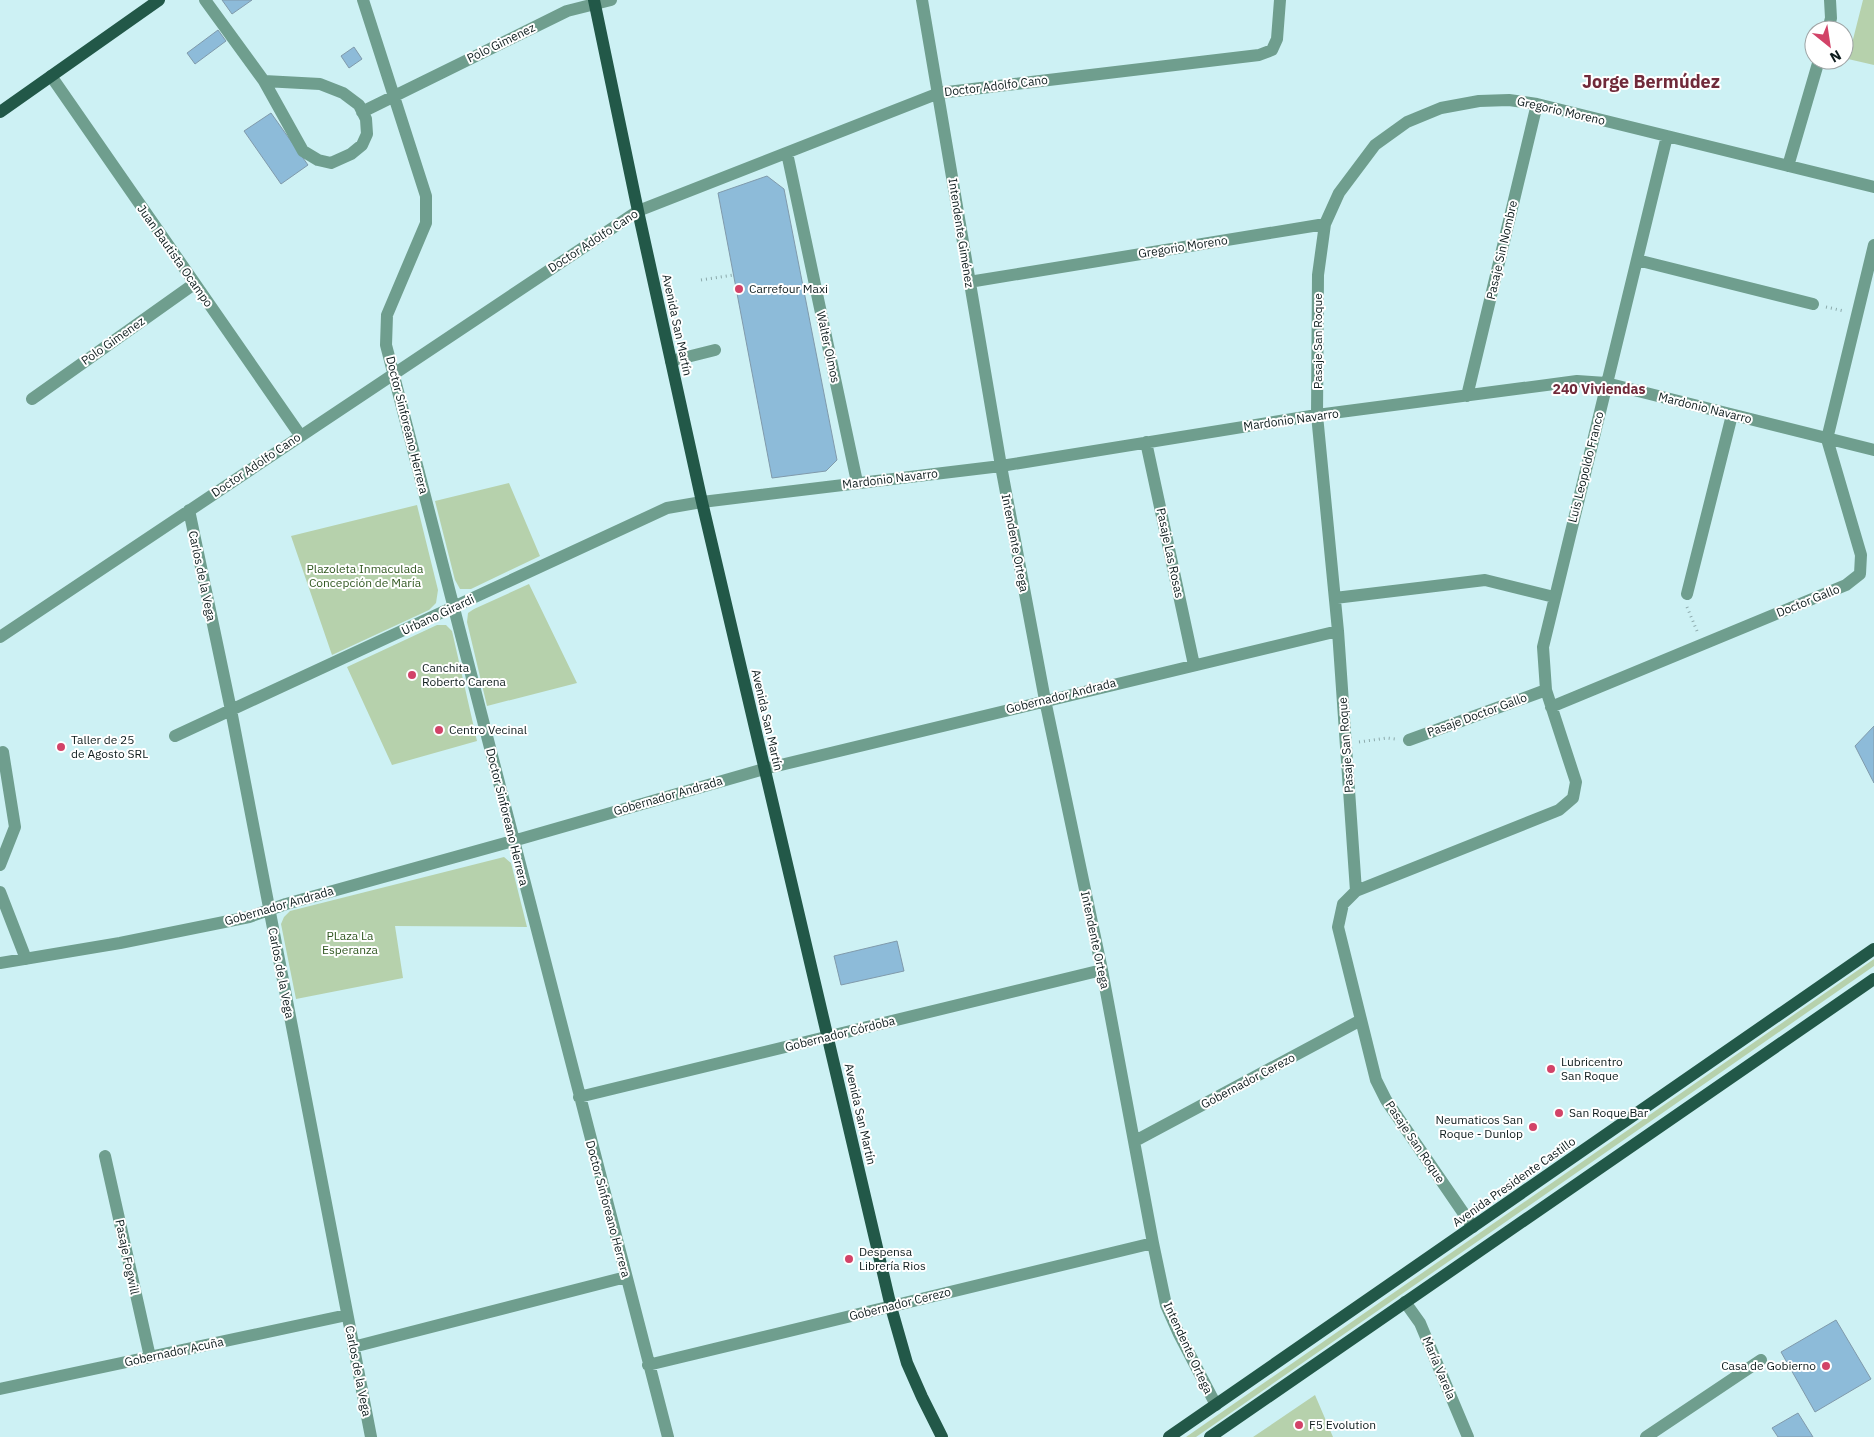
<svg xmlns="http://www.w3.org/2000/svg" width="1874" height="1437" viewBox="0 0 1874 1437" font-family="'IBM Plex Sans',sans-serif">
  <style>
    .green { fill: #b6d1ac }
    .building { fill: #8dbbd9; stroke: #809aab }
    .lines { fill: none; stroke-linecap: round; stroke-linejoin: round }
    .path { stroke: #8ca9ab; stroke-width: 3; stroke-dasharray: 1 4; stroke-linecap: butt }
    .minor { stroke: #6f9e8e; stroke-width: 12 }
    .major { stroke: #225848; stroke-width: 12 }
    .poi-dot { fill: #d24368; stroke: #fff; stroke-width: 2 }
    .labels { text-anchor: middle; stroke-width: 4; stroke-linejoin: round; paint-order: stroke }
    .street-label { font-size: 12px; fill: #0e1c1d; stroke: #fff }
    .poi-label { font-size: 12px; fill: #0e1c1d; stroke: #fff; text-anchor: start }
    .park-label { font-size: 12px; fill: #305720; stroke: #fff }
    .neighbourhood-label { font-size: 14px; font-weight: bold; fill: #702a3a; stroke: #fff }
    .district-label { font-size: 18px; font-weight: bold; fill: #702a3a; stroke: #fff }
  </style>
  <rect width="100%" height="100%" fill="#cdf1f4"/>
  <!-- green -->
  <path class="green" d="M1863,0H1874V65L1848,59Z
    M509,483L540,556L471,589H460L455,580L435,501Z
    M417,505L438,590L436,603L429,610L332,655L291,536Z
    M529,584L577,683L487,706L467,622L468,613L474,609Z
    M437,625H446L452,631L477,741L392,765L347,667Z
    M504,857L511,863L527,927L395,926L403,978L296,999L281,924L284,917L290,911Z
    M1874,959V966L1196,1437H1186Z
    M1315,1395L1333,1437H1253Z"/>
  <!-- building -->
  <path class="building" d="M222,0H252L232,14Z
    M218,30L226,41L195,64L187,53Z
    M354,47L362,59L349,68L341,56Z
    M271,113L308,165L281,184L244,131Z
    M767,176L784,189L837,460L826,471L772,478L718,193Z
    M1874,726V783L1855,746Z
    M897,941L904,971L841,985L834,956Z
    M1836,1320L1871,1379L1815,1412L1781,1352Z
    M1798,1413L1813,1437H1778L1772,1428Z"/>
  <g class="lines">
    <!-- path -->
    <path class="path" d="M701,280L734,275
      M1826,307L1844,311
      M1687,607L1697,631
      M1359,742L1387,738L1395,739"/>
    <!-- minor -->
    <path class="minor" d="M205,0L264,81L303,151L318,160L331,163L351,154L362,145L367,134L366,119L359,105L343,93L320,84L264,81
      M363,0L426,196V223L387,315L386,345L668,1437
      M922,0L1001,466L1045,700L1102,970L1153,1243L1166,1305L1179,1334L1216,1405
      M1828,30L1831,18L1830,0
      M51,76L300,435
      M362,112L567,11L611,0
      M787,153L857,482
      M1788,166L1819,60
      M1637,260L1813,304
      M969,282L1325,224
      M671,361L715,350
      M1467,396L1537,104
      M32,399L194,284
      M1146,442L1194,665
      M189,510L231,710L371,1437
      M1687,594L1732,415
      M1335,598L1485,580L1554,597
      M0,637L638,211L939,93L1259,55L1272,50L1277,39L1280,0
      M1551,707L1846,585L1860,574L1861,555L1827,439L1874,245
      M175,736L667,508L702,502L1001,466L1317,415L1577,381L1606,383L1874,450
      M1409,740L1546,690
      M0,753L3,752L15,827L0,865
      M1356,891L1338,631L1317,415L1318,275L1325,224L1339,193L1375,145L1407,122L1441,108L1479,101L1509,100L1537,104L1874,187
      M0,892L26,959
      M0,963L120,943L249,917L286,904L513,841L764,769L1338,631
      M579,1097L1102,970
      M1135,1141L1361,1020
      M105,1156L150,1357
      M1473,1227L1386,1100L1376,1080L1338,927L1343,904L1356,891L1559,810L1573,798L1576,782L1546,690L1543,647L1667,136
      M1405,1302L1420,1323L1468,1437
      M353,1347L626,1277
      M648,1365L1153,1243
      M0,1389L347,1315
      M1646,1437L1761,1360"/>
    <!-- major -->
    <path class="major" d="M594,0L638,211L702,502L891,1307L907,1363L922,1397L942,1437
      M0,112L159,0
      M1169,1437L1874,949
      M1210,1437L1874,979"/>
  </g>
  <!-- markers -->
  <g class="poi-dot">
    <circle cx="739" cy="289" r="5"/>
    <circle cx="412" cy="675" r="5"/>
    <circle cx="439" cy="730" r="5"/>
    <circle cx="61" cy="747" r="5"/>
    <circle cx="1551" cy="1069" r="5"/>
    <circle cx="1559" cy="1113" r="5"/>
    <circle cx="1533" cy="1127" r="5"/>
    <circle cx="849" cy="1259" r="5"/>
    <circle cx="1826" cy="1366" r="5"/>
    <circle cx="1299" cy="1425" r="5"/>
  </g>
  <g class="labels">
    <!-- street labels -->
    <g class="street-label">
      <text transform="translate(501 43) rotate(-26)" y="4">Polo Gimenez</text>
      <text transform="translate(996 86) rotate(-7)" y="4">Doctor Adolfo Cano</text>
      <text transform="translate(1561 111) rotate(13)" y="4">Gregorio Moreno</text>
      <text transform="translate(961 233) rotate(81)" y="4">Intendente Giménez</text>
      <text transform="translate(593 241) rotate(-33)" y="4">Doctor Adolfo Cano</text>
      <text transform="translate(1183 247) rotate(-9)" y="4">Gregorio Moreno</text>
      <text transform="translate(1502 250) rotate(-77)" y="4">Pasaje Sin Nombre</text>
      <text transform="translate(175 256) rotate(55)" y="4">Juan Bautista Ocampo</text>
      <text transform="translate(677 325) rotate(78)" y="4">Avenida San Martín</text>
      <text transform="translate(113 341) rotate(-35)" y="4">Polo Gimenez</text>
      <text transform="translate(1318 341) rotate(-90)" y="4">Pasaje San Roque</text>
      <text transform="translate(828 347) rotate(78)" y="4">Walter Olmos</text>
      <text transform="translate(1705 408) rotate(14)" y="4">Mardonio Navarro</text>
      <text transform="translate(1291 420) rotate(-8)" y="4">Mardonio Navarro</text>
      <text transform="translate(407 425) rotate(76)" y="4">Doctor Sinforeano Herrera</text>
      <text transform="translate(256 465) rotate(-34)" y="4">Doctor Adolfo Cano</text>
      <text transform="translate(1586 467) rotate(-76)" y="4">Luis Leopoldo Franco</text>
      <text transform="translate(890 479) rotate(-7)" y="4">Mardonio Navarro</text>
      <text transform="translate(1015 543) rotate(79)" y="4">Intendente Ortega</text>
      <text transform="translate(1170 553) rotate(78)" y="4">Pasaje Las Rosas</text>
      <text transform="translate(202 576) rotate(78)" y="4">Carlos de la Vega</text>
      <text transform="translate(1808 601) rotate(-22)" y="4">Doctor Gallo</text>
      <text transform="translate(438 615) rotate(-25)" y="4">Urbano Girardi</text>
      <text transform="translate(1061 696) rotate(-14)" y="4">Gobernador Andrada</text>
      <text transform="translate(1477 715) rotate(-20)" y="4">Pasaje Doctor Gallo</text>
      <text transform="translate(767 720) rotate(77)" y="4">Avenida San Martín</text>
      <text transform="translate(1346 745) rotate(-94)" y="4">Pasaje San Roque</text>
      <text transform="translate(668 796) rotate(-16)" y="4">Gobernador Andrada</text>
      <text transform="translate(507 817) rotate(76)" y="4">Doctor Sinforeano Herrera</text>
      <text transform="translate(279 906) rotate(-16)" y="4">Gobernador Andrada</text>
      <text transform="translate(1095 940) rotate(78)" y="4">Intendente Ortega</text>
      <text transform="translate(281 973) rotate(79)" y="4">Carlos de la Vega</text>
      <text transform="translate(840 1034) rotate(-14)" y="4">Gobernador Córdoba</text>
      <text transform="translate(1248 1081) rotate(-28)" y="4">Gobernador Cerezo</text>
      <text transform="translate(860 1114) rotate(77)" y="4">Avenida San Martín</text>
      <text transform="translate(1415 1142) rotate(56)" y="4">Pasaje San Roque</text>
      <text transform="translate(1514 1182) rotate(-35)" y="4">Avenida Presidente Castillo</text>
      <text transform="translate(608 1209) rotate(75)" y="4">Doctor Sinforeano Herrera</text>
      <text transform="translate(127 1257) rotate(78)" y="4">Pasaje Fogwill</text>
      <text transform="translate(900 1304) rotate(-14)" y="4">Gobernador Cerezo</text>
      <text transform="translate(1188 1348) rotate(65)" y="4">Intendente Ortega</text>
      <text transform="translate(174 1352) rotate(-12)" y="4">Gobernador Acuña</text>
      <text transform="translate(1439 1368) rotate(67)" y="4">María Varela</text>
      <text transform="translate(358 1371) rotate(79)" y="4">Carlos de la Vega</text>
    </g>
    <!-- poi labels -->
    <g class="poi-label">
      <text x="749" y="293">Carrefour Maxi</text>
      <text x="422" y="672">Canchita<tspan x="422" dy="14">Roberto Carena</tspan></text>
      <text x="449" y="734">Centro Vecinal</text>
      <text x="71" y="744">Taller de 25<tspan x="71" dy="14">de Agosto SRL</tspan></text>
      <text x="1561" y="1066">Lubricentro<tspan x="1561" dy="14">San Roque</tspan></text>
      <text x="1569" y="1117">San Roque Bar</text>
      <text x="1523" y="1124" text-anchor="end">Neumaticos San<tspan x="1523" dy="14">Roque - Dunlop</tspan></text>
      <text x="859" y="1256">Despensa<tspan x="859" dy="14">Librería Rios</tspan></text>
      <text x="1816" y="1370" text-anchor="end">Casa de Gobierno</text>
      <text x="1309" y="1429">F5 Evolution</text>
    </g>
    <!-- park labels -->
    <g class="park-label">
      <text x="365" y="573">Plazoleta Inmaculada<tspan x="365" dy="14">Concepción de María</tspan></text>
      <text x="350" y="940">PLaza La<tspan x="350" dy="14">Esperanza</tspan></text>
    </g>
    <!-- neighbourhood labels -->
    <g class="neighbourhood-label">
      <text x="1599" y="394">240 Viviendas</text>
    </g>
    <!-- district labels -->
    <g class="district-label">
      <text x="1651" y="88">Jorge Bermúdez</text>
    </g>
  </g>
  <!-- north arrow -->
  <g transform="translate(1829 45) rotate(150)"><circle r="24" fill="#ffffff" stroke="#9fa4a5"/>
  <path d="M0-4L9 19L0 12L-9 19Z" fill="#d24368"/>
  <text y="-8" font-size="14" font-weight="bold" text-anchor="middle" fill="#0e1c1d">N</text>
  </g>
</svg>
